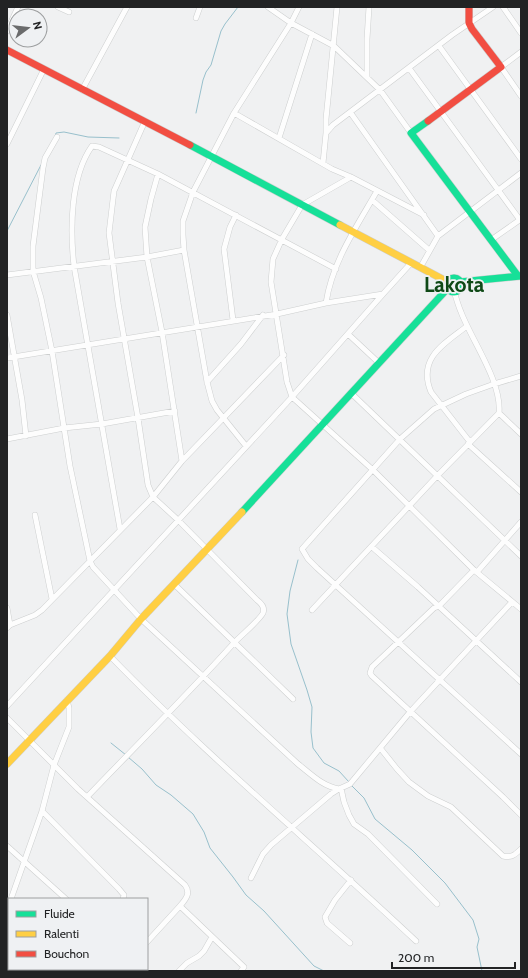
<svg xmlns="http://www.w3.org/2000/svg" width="528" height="978" viewBox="0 0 528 978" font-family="Cabin,sans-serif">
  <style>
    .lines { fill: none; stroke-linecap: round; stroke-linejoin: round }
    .stream { stroke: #98c0cc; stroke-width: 1 }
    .street-casing { stroke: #cdcfcf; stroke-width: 6 }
    .fast-casing { stroke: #cdcfcf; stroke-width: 8 }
    .slow-casing { stroke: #cdcfcf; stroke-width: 8 }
    .jam-casing { stroke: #cdcfcf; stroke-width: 8 }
    .street { stroke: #fdfdfd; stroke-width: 5 }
    .fast { stroke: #16e098; stroke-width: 7 }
    .slow { stroke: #ffcf43; stroke-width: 7 }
    .jam { stroke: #f24e42; stroke-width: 7 }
    .labels { text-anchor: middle; stroke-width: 3.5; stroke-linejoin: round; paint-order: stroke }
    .town-label { font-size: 21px; font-weight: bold; fill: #0f4916; stroke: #eff1f3 }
  </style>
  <rect width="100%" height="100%" fill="#f0f1f2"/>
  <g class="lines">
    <!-- stream -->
    <path class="stream" d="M196,113L203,80L206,72L211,65L221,31L225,24L238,7
      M55,137L56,133L64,132L88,137L119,138
      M7,231L41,165
      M298,560L290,591L287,614L291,644L307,690L312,707L311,732L313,748L324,763L339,771L349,782
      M111,743L126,755
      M128,757L142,769L156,785L171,795L193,814L204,832L210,848L233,877L246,895L264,911L314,966L324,971
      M352,786L364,798L375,819L412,850L445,883L473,920L479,939L477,947L482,971"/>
    <!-- street casing -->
    <g class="street-casing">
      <path id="street" d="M58,7L69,12
        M268,7L291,23L334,46L380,90L411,133
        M503,7L521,33
        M196,18L200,7
        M7,31L18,7
        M439,46L521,159
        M521,52L501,67L521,96
        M409,68L520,220
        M367,77V39L369,7
        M82,90L127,7
        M350,112L438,236
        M234,113L332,169L351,177L424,215
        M326,133V119L337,7
        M57,137L45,158L43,168L33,246V271L41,298L52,351L70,466L90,561L93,567L141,619L298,764C311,774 322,786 339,789
        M279,138L312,34
        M7,144L44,69
        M323,163L326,133L333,125L452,35L493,7
        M351,177L302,205L282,239L273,259L271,282L287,382L292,397L373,470L474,570L521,609
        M372,200L429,250
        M491,240L521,219
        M420,268L438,236L521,173
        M7,275L147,257L184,250
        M326,303C332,262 357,226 377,191
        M7,315L22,400L26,436
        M233,320L224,249L230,227L236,215
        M467,326C444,344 417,358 431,392L470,442
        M348,334L379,363
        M7,358L277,314L326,303L383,294L411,263
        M521,376L494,384L466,394L434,409L400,439L302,549L308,559L317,568L521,754
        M207,382L241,344L263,315
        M351,393L521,556
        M499,413L521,434
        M7,439L64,428L102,424L175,411
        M468,444L521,492
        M246,446L217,410L212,401L207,382L184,250L183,235V221L193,192L234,113L291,23L299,7
        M182,461L162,332L147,257L145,227L151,199L158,174L336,269
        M35,515L52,599
        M120,529L74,266C70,230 70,177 92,146L99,147L158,174
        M372,547L418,587L521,682
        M474,570L439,606L434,608L372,667L370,673L372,676L503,797L521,815
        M477,572L521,522
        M174,584L293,699
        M7,608L10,625
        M312,610L438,475L499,413C502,382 472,341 461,312C458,305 456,298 454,291
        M7,628L10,625L35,615L42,610L153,497L182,461L284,355
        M110,656C207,756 314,845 416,941
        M7,706L292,397L383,294
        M7,718L78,789L185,885C191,893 186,899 180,906
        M381,749L397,769L409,782L428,796L451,807L503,856C511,858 515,855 521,849
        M341,788L344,802L349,815L354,824L368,834L437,904
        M87,797C136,746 186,696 233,644C240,636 259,621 263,613C265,608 261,603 257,600L178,520L153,497L148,485L138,418L118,303L109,233L114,191L145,121
        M42,811L119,889L124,895L123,899
        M7,846L66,899
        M251,878L263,854L271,845L331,794L339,789L350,784L410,712L512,602
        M11,899L42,811L54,765L69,727V708L67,700
        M7,911L9,905
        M147,942L180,906L244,967L241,971
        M350,943L327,923L325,917L335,900L351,880
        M139,969L141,971
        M56,971L58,969
        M119,971L120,969
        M179,971L187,963L199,956L204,951L212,937"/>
    </g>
    <!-- fast casing -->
    <g class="fast-casing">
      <path id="fast" d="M428,121L411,133L518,276
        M190,145L340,225
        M447 285a7 7 0 1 1 14 0a7 7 0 1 1-14 0Z
        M460,282L521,276
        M242,512L448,288"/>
    </g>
    <!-- slow casing -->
    <g class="slow-casing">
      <path id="slow" d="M340,225L448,282
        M7,764L110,656L141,619L242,512"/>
    </g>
    <!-- jam casing -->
    <g class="jam-casing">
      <path id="jam" d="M7,50L190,145
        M428,121L501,67L472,29L469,23V7"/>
    </g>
    <!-- street -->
    <use href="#street" class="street"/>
    <!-- fast -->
    <use href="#fast" class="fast"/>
    <!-- slow -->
    <use href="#slow" class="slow"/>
    <!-- jam -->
    <use href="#jam" class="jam"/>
  </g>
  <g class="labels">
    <!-- town labels -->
    <g class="town-label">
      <text x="454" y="292">Lakota</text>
    </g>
  </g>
  <!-- border -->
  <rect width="528" height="978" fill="none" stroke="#222324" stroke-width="16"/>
  <!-- legend -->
  <rect x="8" y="898" width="140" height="72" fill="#eff1f3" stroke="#9d9fa0"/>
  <rect x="16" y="911" width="20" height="6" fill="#16e098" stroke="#9d9fa0"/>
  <text x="44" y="918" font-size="12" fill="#222324">Fluide</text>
  <rect x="16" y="931" width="20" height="6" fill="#ffcf43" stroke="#9d9fa0"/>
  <text x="44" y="938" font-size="12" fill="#222324">Ralenti</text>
  <rect x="16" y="951" width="20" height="6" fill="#f24e42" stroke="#9d9fa0"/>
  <text x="44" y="958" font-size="12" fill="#222324">Bouchon</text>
  <!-- north arrow -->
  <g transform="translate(28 28) rotate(75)"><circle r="19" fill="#eff1f3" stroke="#9d9fa0"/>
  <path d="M0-3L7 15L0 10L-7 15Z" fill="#6a6b6c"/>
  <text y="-6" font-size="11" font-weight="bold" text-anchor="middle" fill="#222324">N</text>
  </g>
  <!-- scale -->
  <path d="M392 962v6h123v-6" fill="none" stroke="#222324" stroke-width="2"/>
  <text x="398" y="962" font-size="12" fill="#222324" stroke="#eff1f3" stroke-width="3" paint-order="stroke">200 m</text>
</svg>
